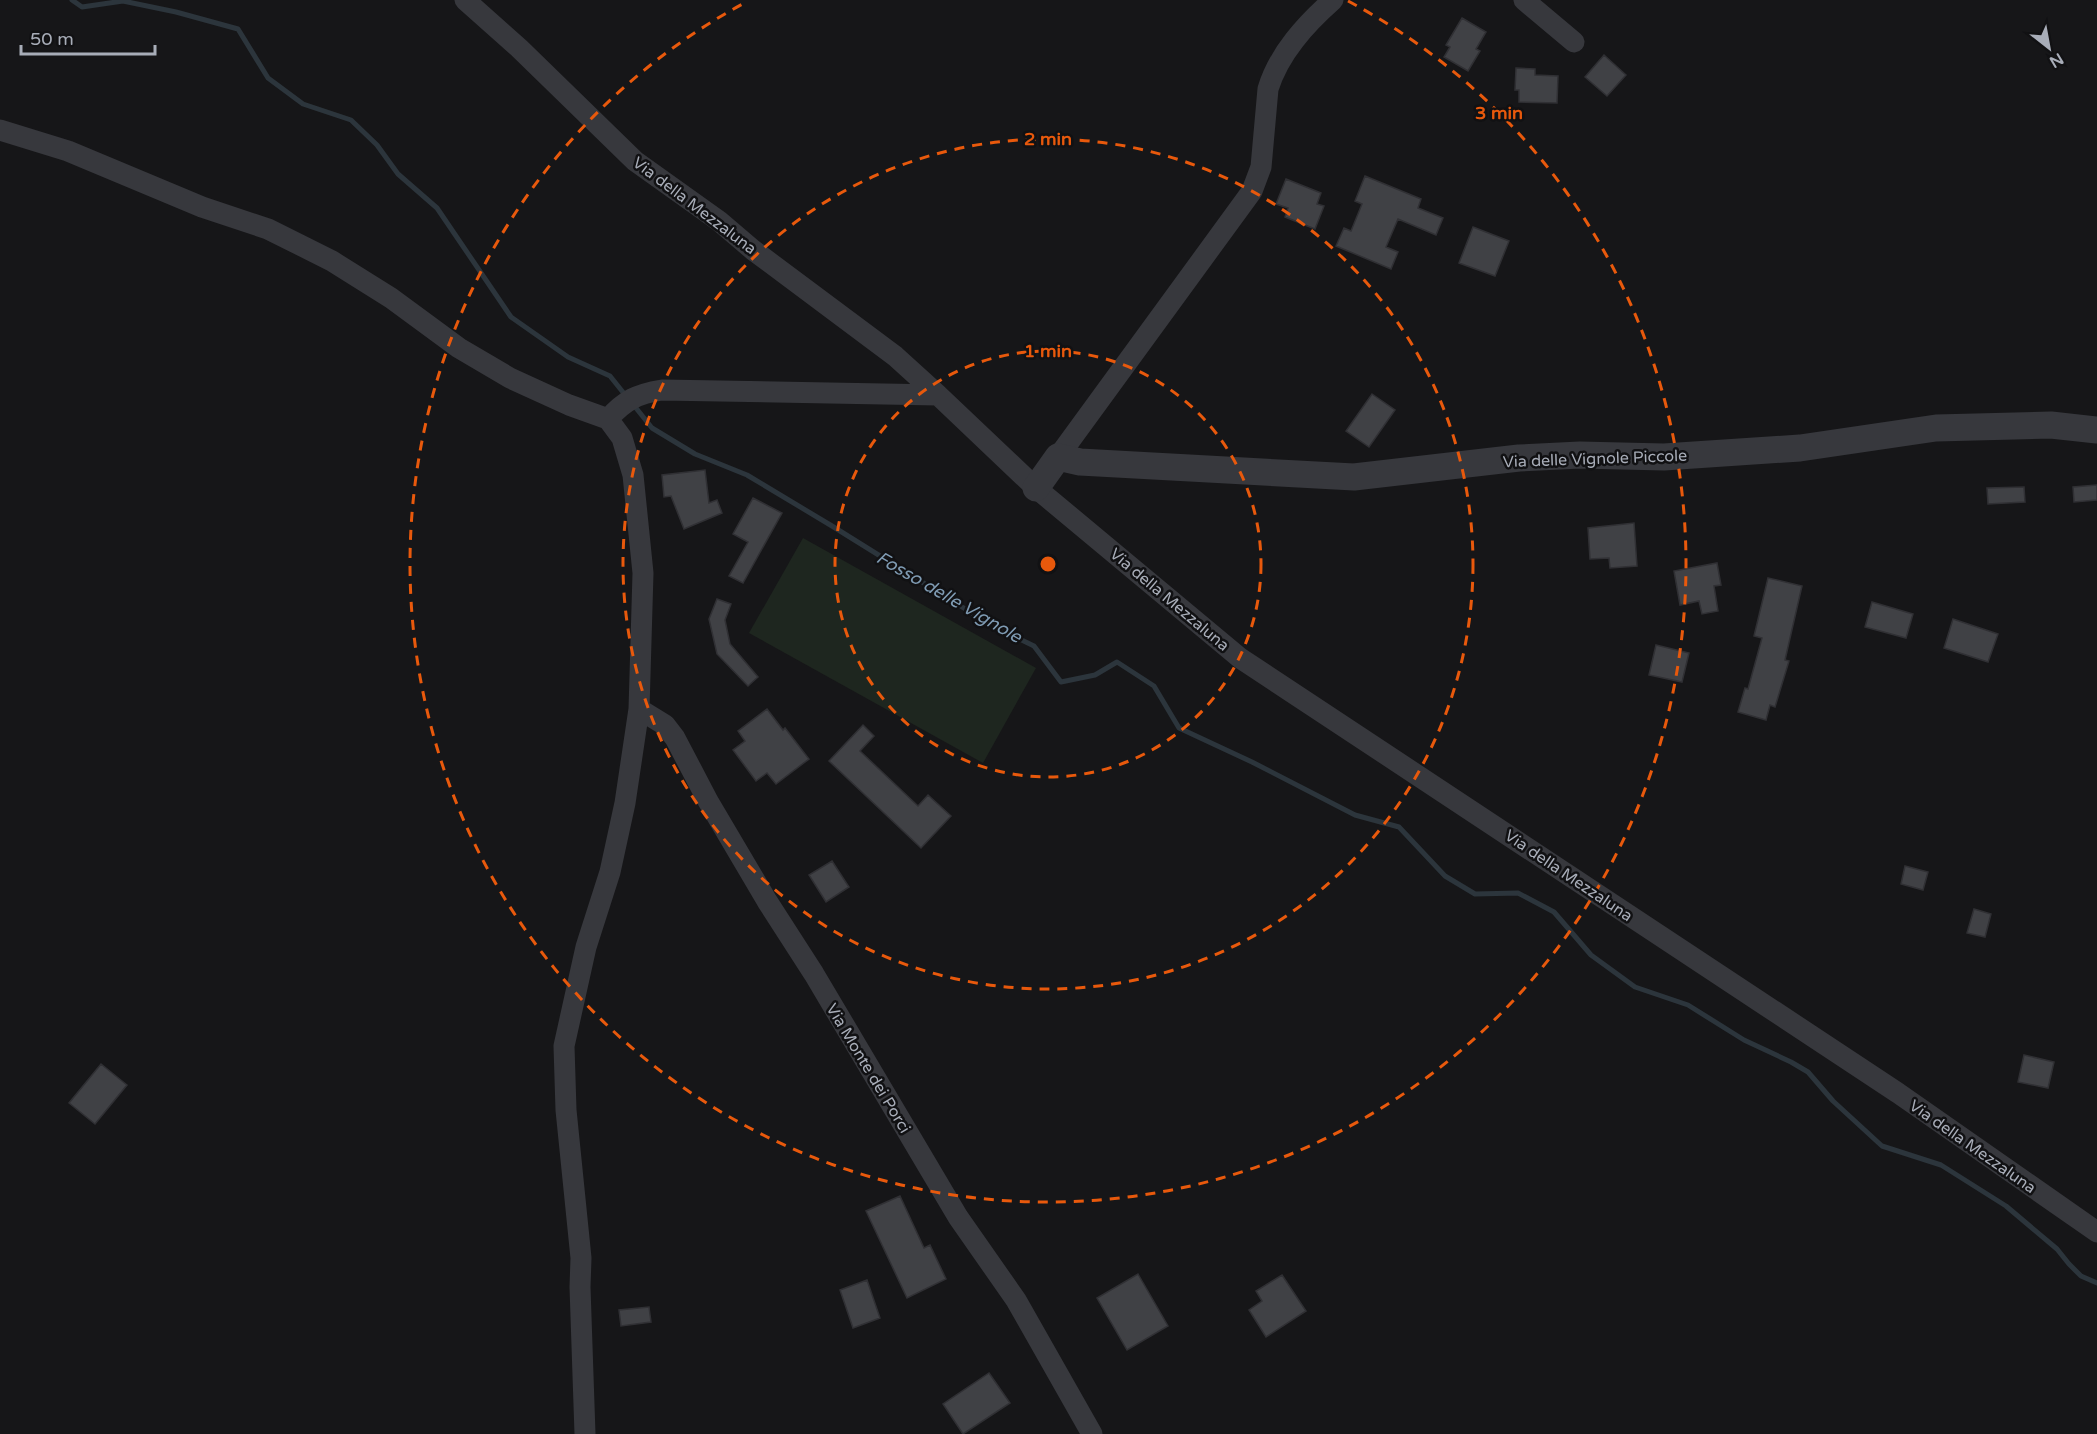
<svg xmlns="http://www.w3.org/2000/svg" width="2097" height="1434" viewBox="0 0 2097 1434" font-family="'Varela Round',sans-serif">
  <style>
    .green { fill: #1e261f }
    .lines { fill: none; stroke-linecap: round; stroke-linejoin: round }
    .stream { stroke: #2c353c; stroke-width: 5 }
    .building { fill: #404145; stroke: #303034; stroke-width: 1.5 }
    .minor { stroke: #37383d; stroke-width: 21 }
    .tertiary { stroke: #37383d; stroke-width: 27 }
    .ring { fill: none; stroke: #e8590c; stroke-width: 3; stroke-dasharray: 10 8 }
    .labels { text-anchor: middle; stroke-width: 5; stroke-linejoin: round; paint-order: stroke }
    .street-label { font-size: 16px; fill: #a8adb8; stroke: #111113 }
    .water-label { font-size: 18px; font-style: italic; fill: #7f9bb3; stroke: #111113 }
    .centre { fill: #e8590c; stroke: #111113; stroke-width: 3 }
    .ring-label { font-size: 18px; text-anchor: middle; font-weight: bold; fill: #e8590c; stroke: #111113; stroke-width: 5; stroke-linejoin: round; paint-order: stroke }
  </style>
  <rect width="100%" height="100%" fill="#161618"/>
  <!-- green -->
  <path class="green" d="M803,538L1036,668L983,763L749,633Z"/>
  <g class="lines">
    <!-- stream -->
    <path class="stream" d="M72,0L82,7L123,1L176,12L238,29L268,78L303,104L351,120L377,145L398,174L437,208L511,317L568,357L610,376L626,396
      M632,403L652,428L695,454L747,475L832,526L991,625L1034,646L1061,682L1095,675L1117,662L1154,686L1179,728L1252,762L1355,815L1399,827L1445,876L1475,894L1518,893L1554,912L1591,955L1635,987L1688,1005L1744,1040L1791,1062L1808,1072L1833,1101L1882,1146L1941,1165L2006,1206L2057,1249L2069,1264L2081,1276L2097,1283"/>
  </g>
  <!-- building -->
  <path class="building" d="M1462,18L1486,32L1476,49L1480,51L1468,71L1444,57L1450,47L1446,45Z
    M1604,55L1626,75L1607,96L1585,77Z
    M1516,68L1535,69V75L1558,76L1557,103L1519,102V90H1515Z
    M1365,176L1421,199L1418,208L1443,218L1436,235L1398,219L1386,247L1398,252L1391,269L1336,246L1344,228L1351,231L1362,204L1355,201Z
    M1286,179L1321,193L1317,204L1324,206L1315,229L1285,217L1288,208L1276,204Z
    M1473,227L1509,241L1495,276L1459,263Z
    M1372,394L1395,410L1369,447L1346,431Z
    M705,470L709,503L717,500L722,513L684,529L671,496L664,497L662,475Z
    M2097,485V500L2074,502L2073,487Z
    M2024,487L2025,502L1988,504L1987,488Z
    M753,498L782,513L743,583L729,576L748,542L733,534Z
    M1634,523L1637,566L1610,568L1609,558L1590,559L1588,528Z
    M1717,563L1721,585L1714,586L1718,611L1702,614L1699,601L1680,605L1674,571Z
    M1768,578L1802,586L1785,660L1789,661L1775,707L1770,705L1766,720L1738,712L1745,688L1748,689L1762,638L1754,636Z
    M717,599L731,604L725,620L730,644L758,677L748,686L717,654L709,619Z
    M1872,602L1913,614L1906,638L1865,627Z
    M1953,619L1998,634L1988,662L1944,648Z
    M1656,645L1689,653L1682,682L1649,675Z
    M767,709L783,730L785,728L809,759L776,784L767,773L756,781L733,750L745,741L738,731Z
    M863,725L874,736L860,751L918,806L928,795L951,816L921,848L829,761Z
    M832,861L849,887L826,902L809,875Z
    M1905,866L1928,872L1923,890L1901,884Z
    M1974,909L1991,914L1985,937L1967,933Z
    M2024,1055L2054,1062L2048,1088L2018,1082Z
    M101,1064L127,1085L95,1124L69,1103Z
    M900,1196L924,1248L930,1245L946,1279L907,1298L866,1211Z
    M1138,1274L1168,1326L1127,1350L1097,1298Z
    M1282,1275L1306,1311L1266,1337L1249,1310L1262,1301L1256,1291Z
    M867,1280L880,1318L853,1328L840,1290Z
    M649,1307L651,1322L621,1326L619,1310Z
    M989,1373L1010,1403L963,1434L943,1404Z"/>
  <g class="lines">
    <!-- minor -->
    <path class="minor" d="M465,0L519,48L635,161L719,221L753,250L895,356L938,395L662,390C637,394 625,400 608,419
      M1524,0L1574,42
      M0,130L68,151L202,207L268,229L332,261L391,298L459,348L510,378L569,405L608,419L622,438L633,475L643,573L639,709L625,803L610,872L586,947L564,1046L566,1110L581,1258L580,1287L585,1434
      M938,395L1036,488L1240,658L1898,1093L2097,1232
      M1058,457L1252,191L1261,167L1268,89C1279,53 1306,24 1333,0
      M639,709L665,725L675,738L708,801L767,901L814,974L958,1217L1016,1300L1092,1434"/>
    <!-- tertiary -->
    <path class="tertiary" d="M1036,488L1058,457L1080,462L1354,477L1519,458L1580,455L1664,457L1800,448L1936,428L2051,425L2097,430"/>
  </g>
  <!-- distance rings -->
  <g class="ring">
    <circle cx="1048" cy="564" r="213"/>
    <circle cx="1048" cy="564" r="425"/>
    <path d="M1348 1A638 638 0 1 1 748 1"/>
  </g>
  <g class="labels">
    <!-- street labels -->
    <g class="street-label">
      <text transform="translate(695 205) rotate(37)" y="6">Via della Mezzaluna</text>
      <text transform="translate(1595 458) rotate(-2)" y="6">Via delle Vignole Piccole</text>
      <text transform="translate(1170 599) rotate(40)" y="6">Via della Mezzaluna</text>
      <text transform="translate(1569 875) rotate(34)" y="6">Via della Mezzaluna</text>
      <text transform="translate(869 1068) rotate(59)" y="6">Via Monte dei Porci</text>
      <text transform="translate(1973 1146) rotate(35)" y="6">Via della Mezzaluna</text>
    </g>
    <!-- water labels -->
    <g class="water-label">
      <text transform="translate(949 597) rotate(30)" y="6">Fosso delle Vignole</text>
    </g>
  </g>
  <circle cx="1048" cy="564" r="9" class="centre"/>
  <g class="ring-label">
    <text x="1499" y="119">3 min</text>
    <text x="1048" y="145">2 min</text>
    <text x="1048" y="357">1 min</text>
  </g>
  <!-- north arrow -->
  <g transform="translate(2049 48) rotate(149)" stroke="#111113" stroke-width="4.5" paint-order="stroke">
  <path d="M0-4.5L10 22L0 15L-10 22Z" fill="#a8adb8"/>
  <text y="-9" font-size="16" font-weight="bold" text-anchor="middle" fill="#a8adb8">N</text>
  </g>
  <!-- scale -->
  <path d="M21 45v9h134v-9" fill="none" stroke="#a8adb8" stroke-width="3"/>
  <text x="30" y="45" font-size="18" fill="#a8adb8" stroke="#111113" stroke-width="4.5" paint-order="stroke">50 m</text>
</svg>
